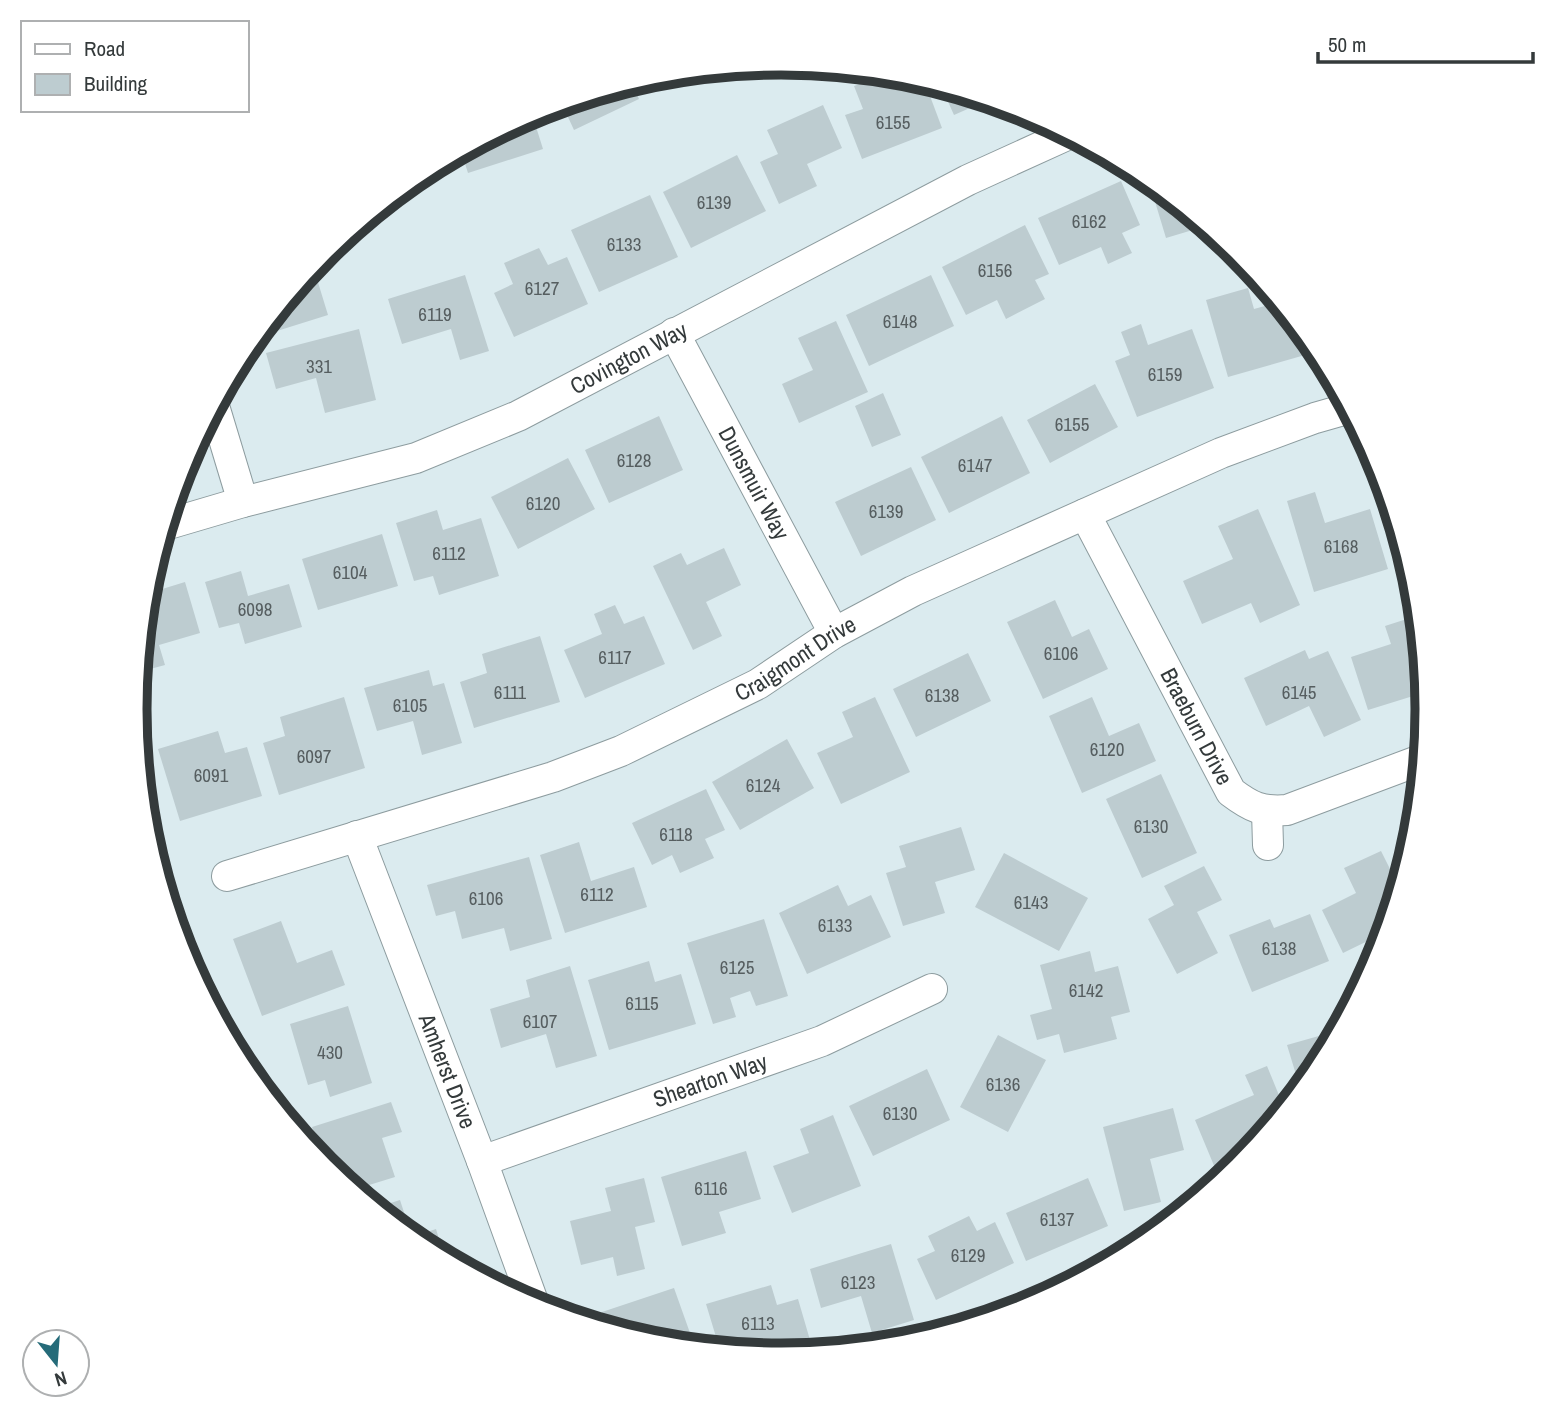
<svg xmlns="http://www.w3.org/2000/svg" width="1563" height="1419" viewBox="0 0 1563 1419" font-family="'Archivo Narrow',sans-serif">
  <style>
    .building { fill: #bdccd0 }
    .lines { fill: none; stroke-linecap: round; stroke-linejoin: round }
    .street-casing { stroke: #8d9c9f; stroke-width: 32 }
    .street { stroke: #fff; stroke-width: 30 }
    .labels { text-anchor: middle; stroke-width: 7; stroke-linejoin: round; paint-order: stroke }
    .number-label { font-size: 19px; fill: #565e60 }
    .street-label { font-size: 23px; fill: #343a3b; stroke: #fff }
    .rim { fill: none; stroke: #343a3b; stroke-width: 9 }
  </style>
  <rect width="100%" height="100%" fill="#dbebef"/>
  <!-- building -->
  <path class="building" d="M697,71L667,86L661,75Z
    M889,74L895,90L924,80L942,128L862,159L845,115L863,109L854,86Z
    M632,83L639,99L574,130L562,104Z
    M941,86L988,100L954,115Z
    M823,105L842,148L807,164L817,186L779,204L760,162L778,154L767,130Z
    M532,114L543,149L468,173L461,151Z
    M737,155L766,211L691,248L663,192Z
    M1121,181L1140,225L1122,233L1132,253L1108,264L1101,247L1059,265L1038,218Z
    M1165,192L1178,203L1206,226L1166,238L1153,195Z
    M650,195L678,257L599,292L571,230Z
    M1025,225L1049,274L1035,280L1045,299L1006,319L997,300L966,315L942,267Z
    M539,248L548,265L567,257L588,304L514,337L494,293L513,284L504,263Z
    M313,266L328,315L261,336L259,331Z
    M465,275L489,351L460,360L451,329L402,344L388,299Z
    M931,275L954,326L869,366L846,315Z
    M1248,288L1254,309L1279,302L1307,336L1312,353L1228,377L1206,300Z
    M836,321L868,392L799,423L782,384L813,370L798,338Z
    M1141,324L1148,345L1192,329L1214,388L1137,417L1115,361L1130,355L1121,332Z
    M359,329L376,400L325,413L316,378L276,389L266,353Z
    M1095,384L1118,427L1050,463L1027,420Z
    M883,393L901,435L872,447L855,406Z
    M659,416L683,470L609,503L585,450Z
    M1002,416L1030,473L949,513L921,457Z
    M568,458L595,509L518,549L491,497Z
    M911,467L936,520L861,556L835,502Z
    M1381,470L1402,540L1393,543L1373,473Z
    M1315,492L1325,523L1370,509L1388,569L1314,592L1287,501Z
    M1258,509L1300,605L1260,623L1251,603L1202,624L1183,581L1233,559L1218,526Z
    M437,510L443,530L481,518L499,576L439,595L433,576L414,581L396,523Z
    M382,534L398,586L318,610L302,559Z
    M724,548L741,585L706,602L722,636L693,650L653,566L681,553L687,565Z
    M241,571L248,596L289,584L302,627L245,644L239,623L219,628L205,582Z
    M185,582L200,633L159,645L165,665L139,672L146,594Z
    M1055,600L1072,637L1089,629L1108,669L1043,699L1007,622Z
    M615,605L624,624L644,616L665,664L585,698L564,650L602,634L594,614Z
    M1416,616L1420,627L1426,692L1368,710L1351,657L1391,644L1385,626Z
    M540,636L560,702L474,728L460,682L487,673L482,654Z
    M1305,650L1309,659L1328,651L1361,720L1324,737L1309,706L1266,726L1244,678Z
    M968,653L991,701L916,737L893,689Z
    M429,670L433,686L444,683L462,743L422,755L413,721L377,731L364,688Z
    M344,697L365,768L279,795L263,743L285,736L280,717Z
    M875,697L910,772L841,804L817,753L853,737L842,712Z
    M1092,697L1109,736L1139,723L1156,761L1082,793L1049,716Z
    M218,731L225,753L247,747L262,796L180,821L158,749Z
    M787,739L814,788L740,830L712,782Z
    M1161,774L1197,853L1142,878L1106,799Z
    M706,789L725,830L705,839L714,858L680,873L672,855L652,865L632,823Z
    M961,827L975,870L935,882L945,913L903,926L886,873L906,867L899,846Z
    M579,842L591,881L634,867L647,907L565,933L540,855Z
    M1381,851L1400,889L1386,932L1343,953L1322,910L1356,893L1344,868Z
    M1004,853L1088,898L1059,951L975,907Z
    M529,857L552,939L510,951L504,928L462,939L455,911L436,916L427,885Z
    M1204,866L1222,900L1197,912L1218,953L1177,974L1148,919L1174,905L1164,886Z
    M838,885L848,906L871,895L891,937L807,974L779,913Z
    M1310,914L1329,961L1252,992L1229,935L1270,919L1274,928Z
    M764,919L788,996L756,1006L750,991L730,998L736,1017L713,1024L687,943Z
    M281,921L297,963L332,950L345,985L262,1016L233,939Z
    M1090,951L1095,972L1118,966L1130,1012L1111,1017L1117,1039L1064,1053L1059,1034L1037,1040L1030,1015L1052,1009L1040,965Z
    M649,961L655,982L681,974L696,1024L609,1050L588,980Z
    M570,966L597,1056L556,1068L546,1034L501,1048L490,1009L530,997L526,980Z
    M348,1006L372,1083L330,1097L325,1080L308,1085L290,1024Z
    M1340,1030L1319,1069L1301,1091L1287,1045Z
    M998,1035L1046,1060L1008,1132L960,1107Z
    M1267,1066L1285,1110L1250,1153L1215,1168L1195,1120L1254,1095L1245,1075Z
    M927,1069L950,1120L873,1156L849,1106Z
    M391,1102L402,1132L382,1138L395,1177L353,1190L325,1167L312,1127Z
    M1173,1108L1184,1150L1150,1159L1161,1202L1124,1211L1103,1127Z
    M833,1115L861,1186L792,1213L773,1166L809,1153L800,1129Z
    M746,1151L761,1199L719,1212L726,1233L682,1246L661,1177Z
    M644,1178L655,1222L635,1227L645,1269L617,1276L613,1257L581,1265L570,1221L611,1211L605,1188Z
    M1088,1178L1108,1226L1026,1261L1006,1213Z
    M400,1200L412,1237L436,1229L445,1259L422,1247L375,1208Z
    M969,1216L977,1231L995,1222L1014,1263L936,1300L917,1259L935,1251L928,1236Z
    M891,1244L914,1320L872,1333L861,1296L821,1308L810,1269Z
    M771,1285L777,1305L798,1299L810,1340L763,1354L720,1350L706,1304Z
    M674,1288L695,1347L655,1343L608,1329L602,1312Z"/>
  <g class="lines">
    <!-- street casing -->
    <g class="street-casing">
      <g id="street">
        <path id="s1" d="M674,333L834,633"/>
        <path d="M214,406L243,502"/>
        <path id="s2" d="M1085,514L1231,792C1251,807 1261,812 1287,810L1423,759"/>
        <path id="s3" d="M165,525L243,502L416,458L518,416L968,180L1069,134"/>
        <path d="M1267,811L1268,845"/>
        <path id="s4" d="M357,836L482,1161L535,1307"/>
        <path id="s5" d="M227,876L553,777L621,751L758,684L834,633L913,591L1221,453L1315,418L1350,408"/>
        <path id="s6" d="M482,1161L822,1041L932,989"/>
      </g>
    </g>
    <!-- street -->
    <use href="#street" class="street"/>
  </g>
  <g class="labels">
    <!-- number labels -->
    <g class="number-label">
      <text x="893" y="129">6155</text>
      <text x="714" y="209">6139</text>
      <text x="1089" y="228">6162</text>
      <text x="624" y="251">6133</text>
      <text x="995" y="277">6156</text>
      <text x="542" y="295">6127</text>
      <text x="435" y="321">6119</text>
      <text x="900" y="328">6148</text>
      <text x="319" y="373">331</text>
      <text x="1165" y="381">6159</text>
      <text x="1072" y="431">6155</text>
      <text x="634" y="467">6128</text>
      <text x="975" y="472">6147</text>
      <text x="543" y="510">6120</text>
      <text x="886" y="518">6139</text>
      <text x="1341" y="553">6168</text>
      <text x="449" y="560">6112</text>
      <text x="350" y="579">6104</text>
      <text x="255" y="616">6098</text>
      <text x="1061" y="660">6106</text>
      <text x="615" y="664">6117</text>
      <text x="510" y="699">6111</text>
      <text x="1299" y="699">6145</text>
      <text x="942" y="702">6138</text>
      <text x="410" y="712">6105</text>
      <text x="1107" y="756">6120</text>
      <text x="314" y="763">6097</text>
      <text x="211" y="782">6091</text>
      <text x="763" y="792">6124</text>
      <text x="1151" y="833">6130</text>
      <text x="676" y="841">6118</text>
      <text x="597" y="901">6112</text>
      <text x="486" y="905">6106</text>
      <text x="1031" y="909">6143</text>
      <text x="835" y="932">6133</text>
      <text x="1279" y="955">6138</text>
      <text x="737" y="974">6125</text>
      <text x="1086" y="997">6142</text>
      <text x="642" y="1010">6115</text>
      <text x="540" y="1028">6107</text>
      <text x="330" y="1059">430</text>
      <text x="1003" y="1091">6136</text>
      <text x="900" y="1120">6130</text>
      <text x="711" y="1195">6116</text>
      <text x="1057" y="1226">6137</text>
      <text x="968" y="1262">6129</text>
      <text x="858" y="1289">6123</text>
      <text x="758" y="1330">6113</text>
    </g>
    <!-- street labels -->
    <g class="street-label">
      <text dy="8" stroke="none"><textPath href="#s3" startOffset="495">Covington Way</textPath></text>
      <text dy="8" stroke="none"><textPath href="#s1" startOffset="170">Dunsmuir Way</textPath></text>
      <text dy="8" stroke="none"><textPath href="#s5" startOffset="611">Craigmont Drive</textPath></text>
      <text dy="8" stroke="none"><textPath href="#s2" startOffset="240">Braeburn Drive</textPath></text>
      <text dy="8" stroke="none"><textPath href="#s4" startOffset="252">Amherst Drive</textPath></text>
      <text dy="8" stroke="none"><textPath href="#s6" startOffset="242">Shearton Way</textPath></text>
    </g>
  </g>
  <!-- crop -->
  <path d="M0 0H1563V1419H0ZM147 709a634 634 0 1 1 1268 0a634 634 0 1 1-1268 0Z" fill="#fff" fill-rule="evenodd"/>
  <path class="rim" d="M147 709a634 634 0 1 1 1268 0a634 634 0 1 1-1268 0Z"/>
  <!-- legend -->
  <rect x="21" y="21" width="228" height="91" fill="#ffffff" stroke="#aeb0b1" stroke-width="2"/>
  <rect x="35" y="44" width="35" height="10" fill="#ffffff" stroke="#aeb0b1" stroke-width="2"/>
  <text x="84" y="56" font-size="21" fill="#343a3b">Road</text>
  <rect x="35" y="74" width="35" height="21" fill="#bdccd0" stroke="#aeb0b1" stroke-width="2"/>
  <text x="84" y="91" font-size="21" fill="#343a3b">Building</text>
  <!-- north arrow -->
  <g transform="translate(56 1363) rotate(163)"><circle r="33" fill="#ffffff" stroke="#aeb0b1" stroke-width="2"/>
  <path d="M0-5L12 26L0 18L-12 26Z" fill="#256b79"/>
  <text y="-10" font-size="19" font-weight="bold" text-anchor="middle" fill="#343a3b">N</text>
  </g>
  <!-- scale -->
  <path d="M1318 52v10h215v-10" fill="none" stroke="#343a3b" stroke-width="3.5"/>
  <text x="1328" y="52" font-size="21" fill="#343a3b" stroke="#ffffff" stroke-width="5" paint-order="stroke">50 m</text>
</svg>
